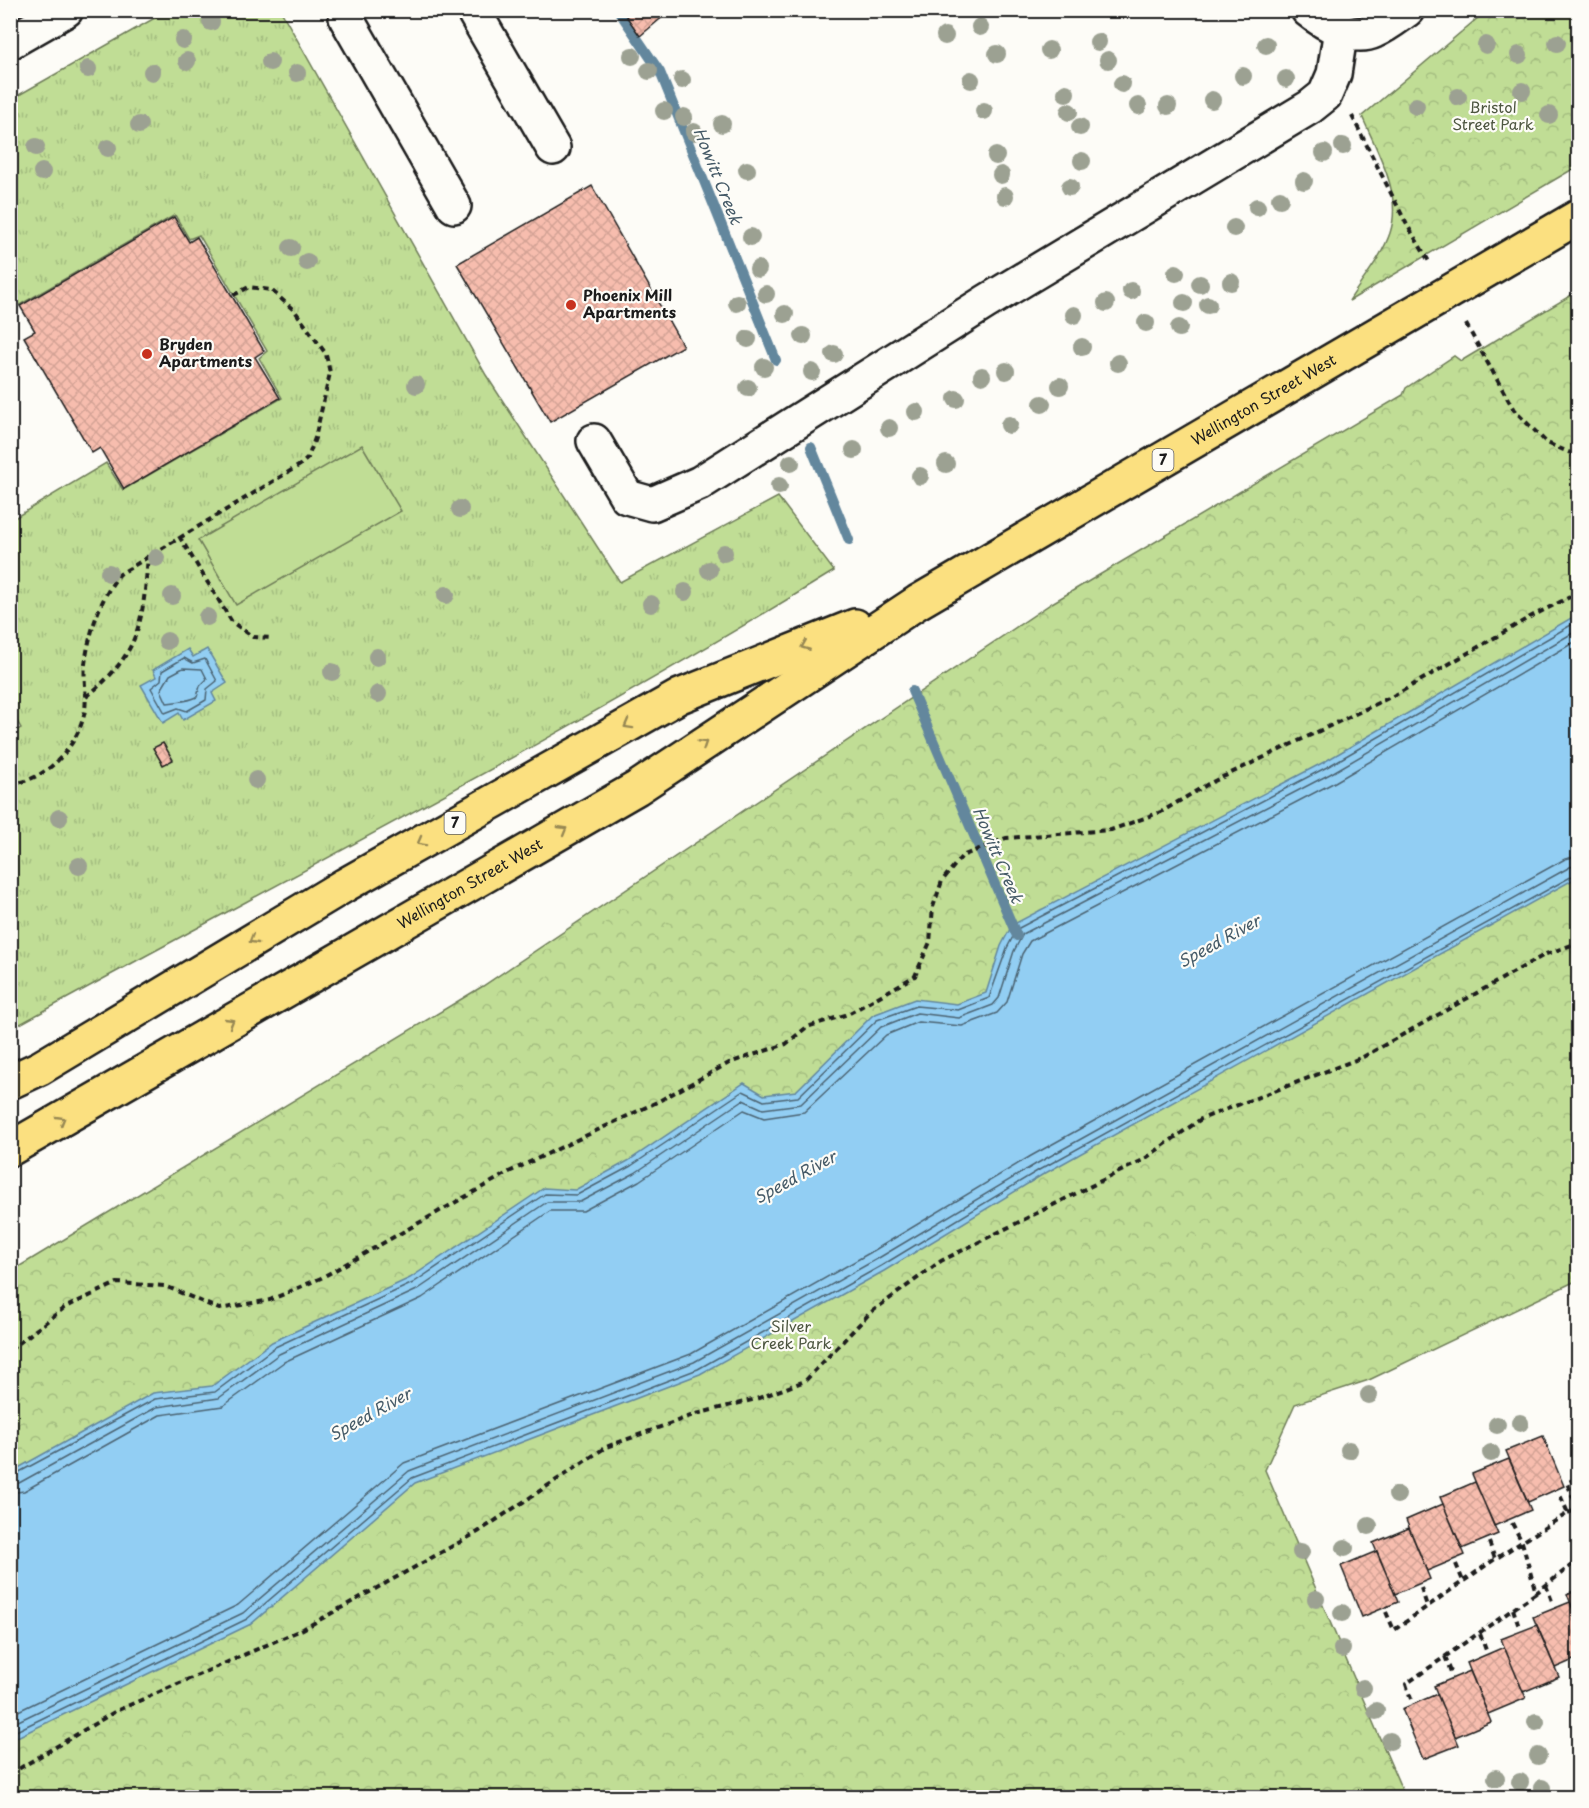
<svg xmlns="http://www.w3.org/2000/svg" width="1589" height="1808" viewBox="0 0 1589 1808" font-family="'Playpen Sans',sans-serif">
  <style>
    .grass { fill: url(#grass-tufts); stroke: #6e7c58; stroke-width: 1.5 }
    .forest { fill: url(#forest-crowns); stroke: #6e7c58; stroke-width: 1.5 }
    .pitch { fill: #c0dd95; stroke: #6e7c58; stroke-width: 1.5 }
    .water { fill: #92cef3; stroke: #63879d; stroke-width: 1.5 }
    .lines { fill: none; stroke-linecap: round; stroke-linejoin: round }
    .shore { stroke: #4b6372; stroke-width: 1.5 }
    .stream { stroke: #63879d; stroke-width: 10 }
    .building { fill: url(#building-cross-hatch); stroke: #1c1c1c; stroke-width: 1.5 }
    .minor-casing { stroke: #1c1c1c; stroke-width: 38 }
    .major-casing { stroke: #1c1c1c; stroke-width: 38 }
    .path { stroke: #1c1c1c; stroke-width: 4; stroke-dasharray: 6 4.5; stroke-linecap: butt }
    .minor { stroke: #fdfcf7; stroke-width: 33 }
    .major { stroke: #fbe080; stroke-width: 33 }
    .tree { fill: #9ca192 }
    .oneway { stroke: #978853 }
    .poi-dot { fill: #c8321e; stroke: #fdfcf7; stroke-width: 2 }
    .labels { text-anchor: middle; stroke-width: 4.5; stroke-linejoin: round; paint-order: stroke }
    .shield { fill: #fdfcf7; stroke: #605f5e; stroke-width: 1.5 }
    .shield-label { font-size: 14px; font-weight: bold; fill: #1c1c1c }
    .park-label { font-size: 15px; fill: #4d5640; stroke: #fdfcf7 }
    .poi-label { font-size: 15px; font-weight: bold; fill: #1c1c1c; stroke: #fdfcf7; text-anchor: start }
    .street-label { font-size: 15px; fill: #1c1c1c; stroke: #fdfcf7 }
    .water-label { font-size: 16px; font-style: italic; fill: #455a67; stroke: #fdfcf7 }
  </style>
  <defs>
    <pattern id="grass-tufts" width="24" height="20" patternUnits="userSpaceOnUse" patternTransform="scale(1.5)"><rect width="24" height="20" fill="#c0dd95"/><path d="M3 7l-1-3M5 7V3M7 7l1-3M15 17l-1-3M17 17v-4M19 17l1-3" fill="none" stroke="#a4bd80"/></pattern>
    <pattern id="forest-crowns" width="20" height="18" patternUnits="userSpaceOnUse" patternTransform="scale(1.5)"><rect width="20" height="18" fill="#c0dd95"/><path d="M2 6a3 3 0 1 1 6 0M12 15a3 3 0 1 1 6 0" fill="none" stroke="#a4bd80"/></pattern>
    <pattern id="building-cross-hatch" width="8" height="8" patternUnits="userSpaceOnUse" patternTransform="scale(1.5)"><rect width="8" height="8" fill="#f7bdae"/><path d="M0 0l8 8M0 8l8-8" fill="none" stroke="#d3a295"/></pattern>
  </defs>
  <rect width="100%" height="100%" fill="#fdfcf7"/>
  <filter id="ink" filterUnits="userSpaceOnUse"><feTurbulence type="fractalNoise" baseFrequency=".0167" numOctaves="2"/><feDisplacementMap in="SourceGraphic" scale="12" xChannelSelector="R" yChannelSelector="G"/><feConvolveMatrix kernelMatrix="1 2 1 2 8 2 1 2 1" color-interpolation-filters="sRGB"/></filter>
  <g filter="url(#ink)">
    <!-- grass -->
    <path class="grass" d="M167,11H281L486,375L620,582L778,497L834,571C566,736 286,878 11,1029L10,734L21,728L10,710L11,520L106,463L123,490L282,398L259,358L267,351L199,235L189,239L175,215L11,310L10,100Z"/>
    <!-- forest -->
    <path class="forest" d="M1486,11H1578V166L1349,301C1362,280 1382,257 1390,233C1403,193 1377,152 1362,116Z
      M1578,291V1280L1369,1380L1295,1404L1265,1470L1405,1797H11L10,1272L483,986L1052,603L1403,395L1406,388L1454,356L1461,361Z"/>
    <!-- pitch -->
    <path class="pitch" d="M362,445L401,511L236,605L198,540Z"/>
    <!-- water -->
    <path class="water" d="M1578,614V877L1042,1175L884,1271L700,1374L415,1483L251,1624L11,1740V1472L153,1393L212,1386L272,1342L410,1278L544,1188L575,1190L628,1161L744,1083L764,1095L796,1091L873,1015L915,999L957,1004L986,993L1001,946L1012,925L1324,762Z
      M188,649L193,657L207,649L227,683L212,693L216,701L183,720L179,713L163,723L141,685L156,677L153,670Z"/>
    <g class="lines">
      <!-- shore -->
      <path class="shore" d="M184,658L193,663L205,659L217,681L207,689L206,700L187,711L178,708L165,713L151,688L161,680L162,671Z
        M183,668L202,669L207,679L200,686L197,697C187,702 178,701 167,703L161,690L170,675Z
        M10,1477L155,1399L215,1392L275,1347L413,1283L545,1194L577,1195L631,1166L743,1091L764,1101L798,1097L877,1020L916,1006L958,1010L989,998L1007,948L1017,929L1327,767L1578,621
        M10,1484L19,1483L157,1407L219,1398L279,1354L417,1290L547,1202H580L635,1173L743,1100L763,1109L801,1104L881,1027L917,1013L959,1018L993,1005L999,998L1014,951L1023,934L1330,774L1578,630
        M10,1493L24,1491L160,1415L223,1406L284,1362L422,1298L550,1211H583L639,1181L744,1110L764,1118L804,1112L886,1035L918,1022L962,1026L997,1013L1007,1002L1022,954L1030,941L1335,782L1578,640
        M10,1715L238,1605L404,1463L691,1354L873,1251L1031,1156L1565,859L1578,856
        M10,1725L243,1613L409,1471L694,1362L877,1259L1036,1164L1570,867L1578,865
        M10,1734L247,1619L412,1478L698,1369L881,1266L1039,1170L1578,873"/>
      <!-- stream -->
      <path class="stream" d="M618,10L660,72L776,360
        M811,447L849,540
        M912,691L1017,936"/>
    </g>
    <!-- building -->
    <path class="building" d="M622,10H671L640,36Z
      M592,186L683,346L550,422L457,264Z
      M174,217L189,242L197,237L232,296L264,351L255,357L280,398L124,489L100,448L92,453L24,337L35,331L20,306Z
      M163,743L173,760L163,765L153,748Z
      M1543,1436L1564,1486L1528,1502L1506,1451Z
      M1509,1459L1531,1510L1494,1526L1472,1474Z
      M1475,1482L1498,1534L1462,1549L1440,1497Z
      M1443,1504L1465,1555L1427,1571L1406,1520Z
      M1409,1528L1430,1579L1395,1594L1373,1543Z
      M1377,1551L1398,1602L1362,1617L1341,1566Z
      M1578,1589V1621L1567,1594Z
      M1570,1602L1578,1621V1658L1555,1668L1533,1617Z
      M1537,1625L1559,1677L1523,1692L1501,1639Z
      M1504,1647L1526,1698L1488,1714L1467,1663Z
      M1470,1671L1491,1722L1455,1737L1434,1686Z
      M1437,1694L1459,1745L1423,1759L1402,1709Z"/>
    <g class="lines">
      <!-- minor casing -->
      <g class="minor-casing">
        <path id="minor" d="M347,10L346,18L454,206
          M473,10L553,148
          M1308,10C1324,23 1353,41 1374,31C1386,26 1397,17 1407,10
          M10,42L66,10
          M594,441L627,497L652,504L700,483L986,302L1310,107L1325,95L1334,74L1341,29"/>
      </g>
      <!-- major casing -->
      <g class="major-casing">
        <g id="major">
          <path d="M10,1082L40,1068L345,885L680,696L855,626"/>
          <path id="s1" d="M10,1149L637,788L918,602L1578,217"/>
        </g>
      </g>
      <!-- path -->
      <path class="path" d="M1352,116L1406,223L1430,263
        M1466,324L1514,410L1547,443L1578,456
        M179,536L232,622L253,637L273,638
        M86,697C141,653 143,621 148,555
        M10,784C46,781 76,748 84,715C88,699 83,681 85,664C89,634 100,597 120,574L300,465L308,458L315,438L330,373L326,354L295,311L271,290L249,287L232,296
        M10,1350L64,1308L117,1283L165,1286L219,1309L270,1300L321,1278L511,1171L657,1102L729,1063L786,1044L807,1027L848,1014L915,976L930,942L933,907L942,881L962,856L1006,838L1111,830L1161,812L1208,784L1399,693L1530,617L1578,593
        M1568,1513L1578,1509L1567,1483L1575,1479L1578,1487
        M1512,1523L1522,1542L1536,1593L1573,1564L1578,1582
        M1489,1542L1495,1559
        M1456,1564L1463,1581
        M1546,1585L1552,1601
        M1421,1588L1427,1606
        M1513,1609L1519,1627
        M1386,1612L1394,1630L1495,1559L1568,1513L1560,1495
        M1480,1634L1486,1650
        M1445,1656L1451,1672
        M1411,1699L1406,1684L1536,1593
        M10,1774L116,1711L303,1629L478,1532L606,1447L696,1414L756,1399L805,1381L870,1313L941,1261L1143,1160L1201,1119L1363,1057L1546,954L1578,943"/>
      <!-- minor -->
      <use href="#minor" class="minor"/>
      <!-- major -->
      <use href="#major" class="major"/>
    </g>
    <!-- trees -->
    <g class="tree">
      <circle cx="211" cy="22" r="9"/>
      <circle cx="980" cy="27" r="9"/>
      <circle cx="945" cy="36" r="9"/>
      <circle cx="183" cy="40" r="9"/>
      <circle cx="1098" cy="42" r="9"/>
      <circle cx="1557" cy="43" r="9"/>
      <circle cx="1266" cy="45" r="9"/>
      <circle cx="1486" cy="45" r="9"/>
      <circle cx="1049" cy="50" r="9"/>
      <circle cx="997" cy="54" r="9"/>
      <circle cx="1519" cy="55" r="9"/>
      <circle cx="632" cy="56" r="9"/>
      <circle cx="1108" cy="60" r="9"/>
      <circle cx="187" cy="61" r="9"/>
      <circle cx="270" cy="62" r="9"/>
      <circle cx="88" cy="69" r="9"/>
      <circle cx="649" cy="71" r="9"/>
      <circle cx="152" cy="72" r="9"/>
      <circle cx="297" cy="73" r="9"/>
      <circle cx="1243" cy="76" r="9"/>
      <circle cx="1286" cy="79" r="9"/>
      <circle cx="682" cy="80" r="9"/>
      <circle cx="971" cy="80" r="9"/>
      <circle cx="1122" cy="84" r="9"/>
      <circle cx="1522" cy="91" r="9"/>
      <circle cx="1066" cy="93" r="9"/>
      <circle cx="1458" cy="97" r="9"/>
      <circle cx="1212" cy="100" r="9"/>
      <circle cx="1138" cy="106" r="9"/>
      <circle cx="1168" cy="106" r="9"/>
      <circle cx="1416" cy="106" r="9"/>
      <circle cx="664" cy="111" r="9"/>
      <circle cx="984" cy="111" r="9"/>
      <circle cx="1069" cy="112" r="9"/>
      <circle cx="1549" cy="115" r="9"/>
      <circle cx="684" cy="117" r="9"/>
      <circle cx="722" cy="124" r="9"/>
      <circle cx="139" cy="125" r="9"/>
      <circle cx="1080" cy="127" r="9"/>
      <circle cx="694" cy="132" r="9"/>
      <circle cx="1343" cy="146" r="9"/>
      <circle cx="36" cy="147" r="9"/>
      <circle cx="108" cy="148" r="9"/>
      <circle cx="1324" cy="153" r="9"/>
      <circle cx="996" cy="156" r="9"/>
      <circle cx="1082" cy="161" r="9"/>
      <circle cx="747" cy="170" r="9"/>
      <circle cx="42" cy="172" r="9"/>
      <circle cx="1001" cy="175" r="9"/>
      <circle cx="1304" cy="181" r="9"/>
      <circle cx="1070" cy="187" r="9"/>
      <circle cx="1005" cy="196" r="9"/>
      <circle cx="1280" cy="199" r="9"/>
      <circle cx="1257" cy="207" r="9"/>
      <circle cx="1234" cy="228" r="9"/>
      <circle cx="751" cy="237" r="9"/>
      <circle cx="291" cy="248" r="9"/>
      <circle cx="307" cy="262" r="9"/>
      <circle cx="758" cy="269" r="9"/>
      <circle cx="1176" cy="273" r="9"/>
      <circle cx="1231" cy="282" r="9"/>
      <circle cx="1200" cy="284" r="9"/>
      <circle cx="1131" cy="291" r="9"/>
      <circle cx="766" cy="294" r="9"/>
      <circle cx="737" cy="303" r="9"/>
      <circle cx="1106" cy="303" r="9"/>
      <circle cx="1184" cy="303" r="9"/>
      <circle cx="1208" cy="305" r="9"/>
      <circle cx="785" cy="314" r="9"/>
      <circle cx="1074" cy="315" r="9"/>
      <circle cx="1146" cy="323" r="9"/>
      <circle cx="1179" cy="328" r="9"/>
      <circle cx="803" cy="336" r="9"/>
      <circle cx="748" cy="339" r="9"/>
      <circle cx="1082" cy="347" r="9"/>
      <circle cx="834" cy="354" r="9"/>
      <circle cx="1118" cy="363" r="9"/>
      <circle cx="764" cy="367" r="9"/>
      <circle cx="1006" cy="371" r="9"/>
      <circle cx="812" cy="372" r="9"/>
      <circle cx="982" cy="376" r="9"/>
      <circle cx="416" cy="385" r="9"/>
      <circle cx="1060" cy="386" r="9"/>
      <circle cx="748" cy="388" r="9"/>
      <circle cx="956" cy="399" r="9"/>
      <circle cx="1042" cy="404" r="9"/>
      <circle cx="916" cy="412" r="9"/>
      <circle cx="1009" cy="425" r="9"/>
      <circle cx="889" cy="428" r="9"/>
      <circle cx="854" cy="450" r="9"/>
      <circle cx="791" cy="463" r="9"/>
      <circle cx="946" cy="464" r="9"/>
      <circle cx="920" cy="476" r="9"/>
      <circle cx="779" cy="486" r="9"/>
      <circle cx="460" cy="509" r="9"/>
      <circle cx="724" cy="553" r="9"/>
      <circle cx="156" cy="558" r="9"/>
      <circle cx="709" cy="570" r="9"/>
      <circle cx="109" cy="573" r="9"/>
      <circle cx="685" cy="592" r="9"/>
      <circle cx="446" cy="595" r="9"/>
      <circle cx="172" cy="596" r="9"/>
      <circle cx="651" cy="604" r="9"/>
      <circle cx="207" cy="617" r="9"/>
      <circle cx="167" cy="641" r="9"/>
      <circle cx="377" cy="657" r="9"/>
      <circle cx="332" cy="672" r="9"/>
      <circle cx="378" cy="694" r="9"/>
      <circle cx="256" cy="780" r="9"/>
      <circle cx="59" cy="818" r="9"/>
      <circle cx="79" cy="866" r="9"/>
      <circle cx="1369" cy="1395" r="9"/>
      <circle cx="1520" cy="1423" r="9"/>
      <circle cx="1497" cy="1425" r="9"/>
      <circle cx="1349" cy="1450" r="9"/>
      <circle cx="1491" cy="1453" r="9"/>
      <circle cx="1397" cy="1495" r="9"/>
      <circle cx="1369" cy="1526" r="9"/>
      <circle cx="1345" cy="1548" r="9"/>
      <circle cx="1301" cy="1552" r="9"/>
      <circle cx="1316" cy="1599" r="9"/>
      <circle cx="1342" cy="1613" r="9"/>
      <circle cx="1342" cy="1649" r="9"/>
      <circle cx="1363" cy="1688" r="9"/>
      <circle cx="1376" cy="1711" r="9"/>
      <circle cx="1536" cy="1722" r="9"/>
      <circle cx="1390" cy="1741" r="9"/>
      <circle cx="1538" cy="1756" r="9"/>
      <circle cx="1496" cy="1778" r="9"/>
      <circle cx="1520" cy="1782" r="9"/>
      <circle cx="1542" cy="1788" r="9"/>
    </g>
    <!-- one-way arrows -->
    <defs><path id="oneway-chevron" d="M-2-3.5L2.5 0L-2 3.5" fill="none" stroke-width="1.6" stroke-linecap="round" stroke-linejoin="round" transform="scale(1.5)"/></defs>
    <g class="oneway">
      <use href="#oneway-chevron" transform="translate(805 646) rotate(158)"/>
      <use href="#oneway-chevron" transform="translate(628 725) rotate(151)"/>
      <use href="#oneway-chevron" transform="translate(703 744) rotate(-33)"/>
      <use href="#oneway-chevron" transform="translate(563 830) rotate(-30)"/>
      <use href="#oneway-chevron" transform="translate(421 842) rotate(151)"/>
      <use href="#oneway-chevron" transform="translate(253 940) rotate(149)"/>
      <use href="#oneway-chevron" transform="translate(230 1022) rotate(-30)"/>
      <use href="#oneway-chevron" transform="translate(61 1120) rotate(-30)"/>
    </g>
  </g>
  <!-- markers -->
  <g class="poi-dot">
    <circle cx="571" cy="305" r="6"/>
    <circle cx="147" cy="354" r="6"/>
  </g>
  <g class="labels">
    <!-- shield labels -->
    <g class="shield">
      <rect x="1152.5" y="449" width="21" height="22" rx="4.5"/>
      <rect x="444.5" y="812" width="21" height="22" rx="4.5"/>
    </g>
    <g class="shield-label">
      <text x="1163" y="465">7</text>
      <text x="455" y="828">7</text>
    </g>
    <!-- park labels -->
    <g class="park-label">
      <text x="1493" y="113">Bristol<tspan x="1493" dy="17">Street Park</tspan></text>
      <text x="791" y="1332">Silver<tspan x="791" dy="17">Creek Park</tspan></text>
    </g>
    <!-- poi labels -->
    <g class="poi-label">
      <text x="583" y="301">Phoenix Mill<tspan x="583" dy="17">Apartments</tspan></text>
      <text x="159" y="350">Bryden<tspan x="159" dy="17">Apartments</tspan></text>
    </g>
    <!-- street labels -->
    <g class="street-label">
      <text dy="5" stroke="none"><textPath href="#s1" startOffset="1461">Wellington Street West</textPath></text>
      <text dy="5" stroke="none"><textPath href="#s1" startOffset="531">Wellington Street West</textPath></text>
    </g>
    <!-- water labels -->
    <g class="water-label">
      <text transform="translate(718 176) rotate(68)" y="6">Howitt Creek</text>
      <text transform="translate(998 855) rotate(67)" y="6">Howitt Creek</text>
      <text transform="translate(1219 941) rotate(-29)" y="6">Speed River</text>
      <text transform="translate(795 1177) rotate(-29)" y="6">Speed River</text>
      <text transform="translate(370 1414) rotate(-29)" y="6">Speed River</text>
    </g>
  </g>
  <!-- margin -->
  <rect width="1589" height="1808" fill="none" stroke="#fdfcf7" stroke-width="36"/>
  <rect x="18" y="18" width="1553" height="1772" fill="none" stroke="#1c1c1c" stroke-width="2" filter="url(#ink)"/>
</svg>
